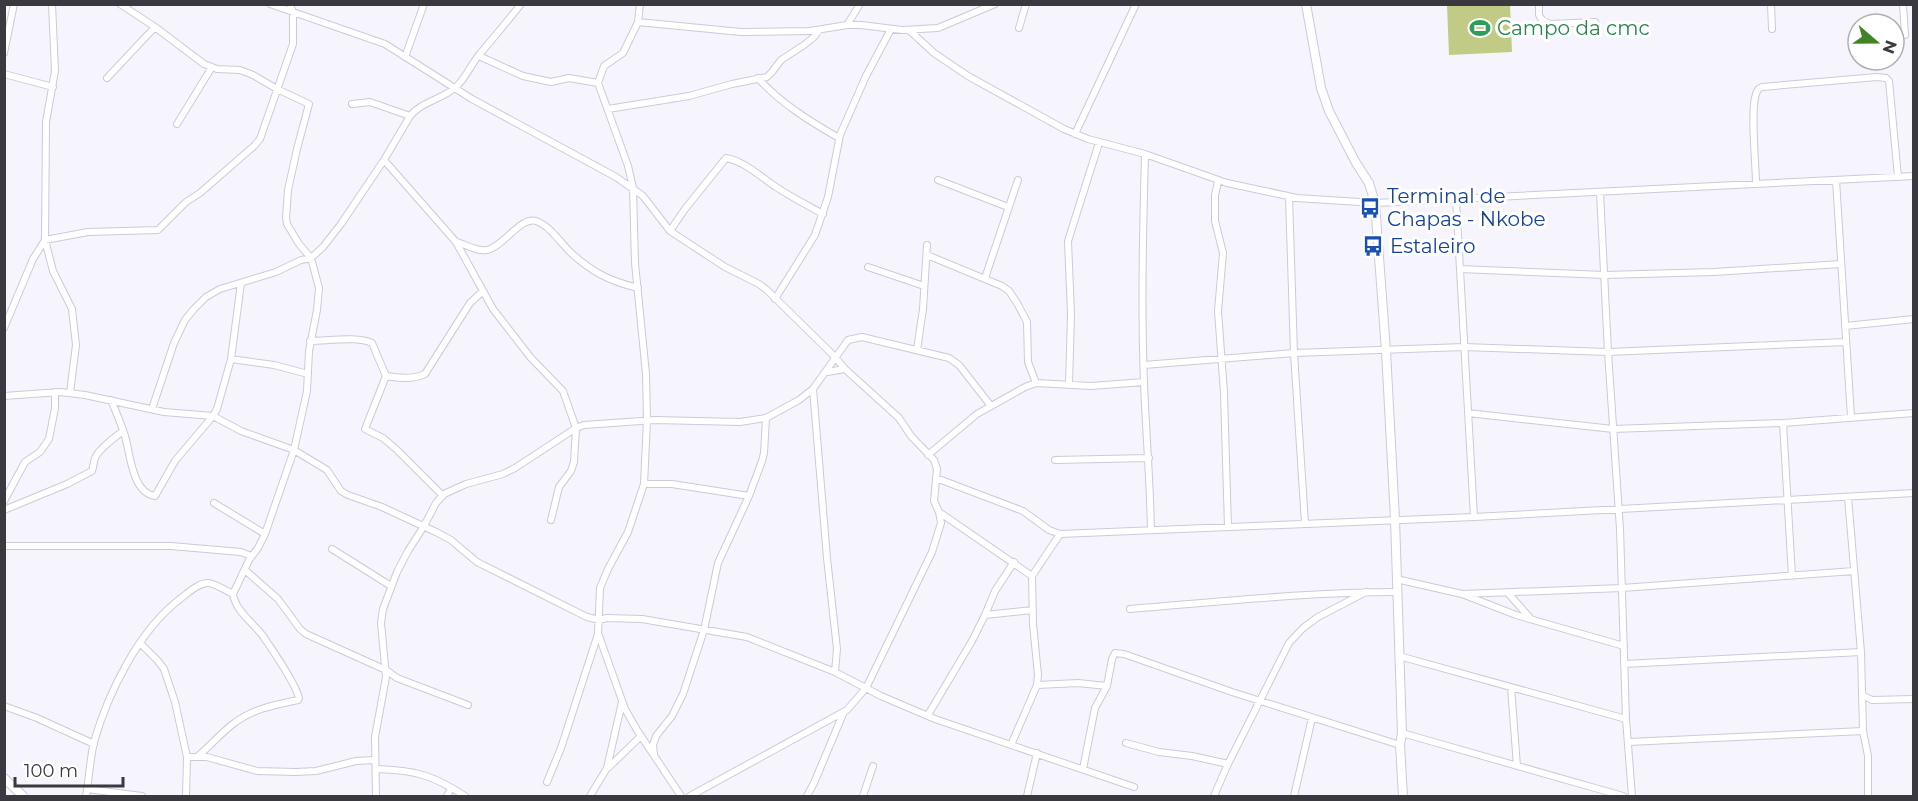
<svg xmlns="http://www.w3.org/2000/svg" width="1918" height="801" viewBox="0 0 1918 801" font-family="Montserrat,sans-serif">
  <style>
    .green { fill: #c1cb86 }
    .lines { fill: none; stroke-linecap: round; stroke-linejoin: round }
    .minor-casing { stroke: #cccad9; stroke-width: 8 }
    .tertiary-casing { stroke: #cccad9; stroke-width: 10 }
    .minor { stroke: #fff; stroke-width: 6 }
    .tertiary { stroke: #fff; stroke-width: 8 }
    .labels { text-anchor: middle; stroke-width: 6; stroke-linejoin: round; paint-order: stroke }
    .leisure-label { font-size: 20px; fill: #27864d; stroke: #fff; text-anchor: start }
    .transit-label { font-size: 20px; fill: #164399; stroke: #fff; text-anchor: start }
  </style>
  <rect width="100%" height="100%" fill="#f6f5fe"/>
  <!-- green -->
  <path class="green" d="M1447,5H1510L1512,52L1449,55Z"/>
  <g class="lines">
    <!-- minor casing -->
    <g class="minor-casing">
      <path id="minor" d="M52,4L55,71L46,122L45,240L53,271L72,309L76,345L70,393
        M120,4L155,27L204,64L217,69L240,70L253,75L277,89L309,104L297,149L288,190L286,218L287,224L299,244L311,258L319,288L317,310L309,351L307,391L294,450L265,534L258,548L249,560L233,594
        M270,4L385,44L472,99L616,177L643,196L670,231L725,267L759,284L767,290L835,357L845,369L899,418L911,436L934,460L937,469L934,501L939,512L941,523L932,552L866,688L847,710L690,796
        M1539,4V15L1542,20L1550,24L1595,22
        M1771,4L1772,29
        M1903,4L1905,35
        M638,22L640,4
        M847,25L860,4
        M1019,28L1026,4
        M909,30L934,53L968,76L1064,129L1088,139L1145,154L1227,183L1297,198L1375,203L1914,176
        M4,53L14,4
        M479,56L523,76L551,82L569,78L598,83L628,166L633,188L635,263L646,374L647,420L644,484L628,532L608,569L600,588L598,633L625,709L637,730L681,796
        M405,57L424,4
        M4,74L53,87
        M107,78L155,27
        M758,78C780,103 811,122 839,138
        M598,83L604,66L623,53L638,22L741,32L810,31L847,25H861L902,30L938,28L995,4
        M352,104L370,102L410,116
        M608,109L689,96L732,84L767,77L772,72L781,60L804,45L814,37L819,30
        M177,124L212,67
        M1075,134L1136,4
        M1145,154C1143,231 1141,307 1144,383C1146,432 1150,481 1151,530
        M384,160L456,242L493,309L531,358L563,391L576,428L574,462L571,471L559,487L551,520
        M938,180L1008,207
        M1836,180L1851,417
        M1218,182L1215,195V221L1223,253L1218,311L1224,393L1228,527
        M1756,184C1756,164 1750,110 1756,94C1758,89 1758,89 1762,87L1877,77L1886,78L1889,81L1898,177
        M1600,192L1608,352L1620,529L1626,719L1632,796
        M1289,197L1294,353L1305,524
        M1456,199L1474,517
        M670,231L685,209L726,158C744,161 761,177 776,187C791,197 807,205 823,214
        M456,242C466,244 476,252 487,250C504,246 521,216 536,221C550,226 560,242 570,252C592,272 609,281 638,288
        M927,255L1002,286L1009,291L1017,303L1027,322L1028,362L1036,383
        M868,267L924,286
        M1460,269L1605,275L1714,272L1841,264
        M985,278L1018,180
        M775,299L815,235L828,197L840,135L866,76L891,29
        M1845,326L1914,319
        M4,328L33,259L45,240L88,232L158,230L186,202L200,193L254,146L260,139L293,44V13L290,4
        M310,341C327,341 358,336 372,343L386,376L365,429L383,438L396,449L443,496
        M917,350L923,309L927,245
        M231,359L274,365L308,374
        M1144,365L1294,353L1464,347L1608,352L1846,342
        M827,372L845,369
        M386,376C398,378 413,380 425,374L470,303L483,291
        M1069,385L1071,314L1068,241L1099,143
        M813,389L827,558L837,649L835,672
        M4,396L60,392L85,395L164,412L213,416L241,431L294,450L327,470L341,491L348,495L382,507L436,532L451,540L477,562L587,617L599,620L607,618L642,619L747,637L835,672L881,696L935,719L1134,787
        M111,400C116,412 121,423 125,436C130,453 132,493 155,496L175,461L213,416L217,409L231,359L241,283
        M152,409L174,343L185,320L194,309L206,297L220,289L276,272L301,260L311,258L323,247L341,224L384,160L410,116C422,101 444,99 457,86C466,77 471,65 479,55C493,38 507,22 521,4
        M1468,413L1613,429L1783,423L1914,413
        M1783,423L1792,576
        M928,455L977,414L1025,387L1036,383L1091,386L1144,382
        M1055,460L1149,458
        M936,478L1023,511L1049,530L1060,534L1474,517L1914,493
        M644,484H672L749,496
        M1848,497L1861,652L1863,731L1868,756V796
        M4,501L25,462L40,452L49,439L55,408V392
        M214,503L265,534
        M4,510L67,484L92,471C94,466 93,461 96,456C102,446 114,438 123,431
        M939,512L1032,576
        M4,546H171L241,552L251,556
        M332,549L391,586
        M245,570L278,599L300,629L306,634L386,670L397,678L468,705
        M1396,579L1462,594L1516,615L1624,646
        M1508,593L1531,619
        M1462,594L1622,588L1854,571
        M1130,609C1218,602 1308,592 1397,592
        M985,615L1033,610
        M140,643L158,661L164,669L175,702L187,757L186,796
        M1399,656L1626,719
        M1624,664L1861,652
        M1037,685L1078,683L1107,686
        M1511,687L1517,766
        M1862,695L1872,700L1914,699
        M4,706L37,718L94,744
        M928,715L972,641L985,615L995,591L1014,562
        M1402,733L1623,796
        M1628,742L1863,731
        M1126,743L1159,752L1192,756L1228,764
        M1011,745L1037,685L1038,675L1033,624L1032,576L1060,534
        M654,754L653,745L656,736L672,716L683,694L704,630L718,563L749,496L762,461L764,453L766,418
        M187,757H207L257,771L296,772L316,771L356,761L375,760
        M609,767L641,736
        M376,769C414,770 433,775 465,796
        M1083,769L1095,708L1107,686L1112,659L1115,653L1124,654L1232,692L1400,745
        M547,782L561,748L598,634
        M87,789L142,796
        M86,796C89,779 90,759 94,742C108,693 139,630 180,599C188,593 198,583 208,583C214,583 227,591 233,594C235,610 253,623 263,636C273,651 295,682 299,698L298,700C274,705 252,709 233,724C220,734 210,746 198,756
        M376,796L375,737L386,677L381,623L383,609L397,572L408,551L424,526L436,503L444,494L466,484L503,474L515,468L576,428L584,425L655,420L740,422L766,418L799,400L813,389L848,340L862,337L949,358L959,365L991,406
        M447,796L451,788
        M590,796L607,768L622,702
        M807,796L814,783L843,714
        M863,796L873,766
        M1027,796L1037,753
        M1214,796L1228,764L1289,643L1303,628L1318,617L1366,592
        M1294,796L1312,718"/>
    </g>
    <!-- tertiary casing -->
    <g class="tertiary-casing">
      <path id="tertiary" d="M1306,4L1321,88L1329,111L1356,163L1369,183L1375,203L1386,351L1395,519L1402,733L1400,745L1403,796
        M4,778L23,796"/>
    </g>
    <!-- minor -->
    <use href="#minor" class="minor"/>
    <!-- tertiary -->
    <use href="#tertiary" class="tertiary"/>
  </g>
  <!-- icons -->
  <defs>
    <g id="stadium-bare" transform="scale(1.62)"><path d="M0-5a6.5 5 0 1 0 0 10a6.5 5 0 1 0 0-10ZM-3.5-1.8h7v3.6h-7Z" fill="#2e9e5b" stroke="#fff" stroke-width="2.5" paint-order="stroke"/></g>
    <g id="bus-bare" transform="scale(1.62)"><path d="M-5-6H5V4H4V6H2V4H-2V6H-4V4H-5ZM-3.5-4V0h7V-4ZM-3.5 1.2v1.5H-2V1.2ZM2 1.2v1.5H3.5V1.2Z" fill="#1a4fb4" stroke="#fff" stroke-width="2.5" paint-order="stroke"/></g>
  </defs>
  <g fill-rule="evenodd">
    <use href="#stadium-bare" x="1480" y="28"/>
    <use href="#bus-bare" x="1370" y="208"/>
    <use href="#bus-bare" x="1373" y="246"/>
  </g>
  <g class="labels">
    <!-- leisure labels -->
    <g class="leisure-label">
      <text x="1497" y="35">Campo da cmc</text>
    </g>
    <!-- transit labels -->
    <g class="transit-label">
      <text x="1387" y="203">Terminal de<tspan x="1387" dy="23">Chapas - Nkobe</tspan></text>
      <text x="1390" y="253">Estaleiro</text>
    </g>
  </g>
  <!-- border -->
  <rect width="1918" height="801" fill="none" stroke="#39393f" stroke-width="12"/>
  <!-- north arrow -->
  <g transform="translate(1876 42) rotate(110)"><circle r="28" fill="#ffffff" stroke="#b0b0b2" stroke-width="1.5"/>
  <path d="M0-4.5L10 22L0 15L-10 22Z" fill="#418426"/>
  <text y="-9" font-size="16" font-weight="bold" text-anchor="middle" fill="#39393f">N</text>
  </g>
  <!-- scale -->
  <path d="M15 777v9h108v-9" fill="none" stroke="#39393f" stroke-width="3"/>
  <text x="24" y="777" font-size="18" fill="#39393f" stroke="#ffffff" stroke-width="4.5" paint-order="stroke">100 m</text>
</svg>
